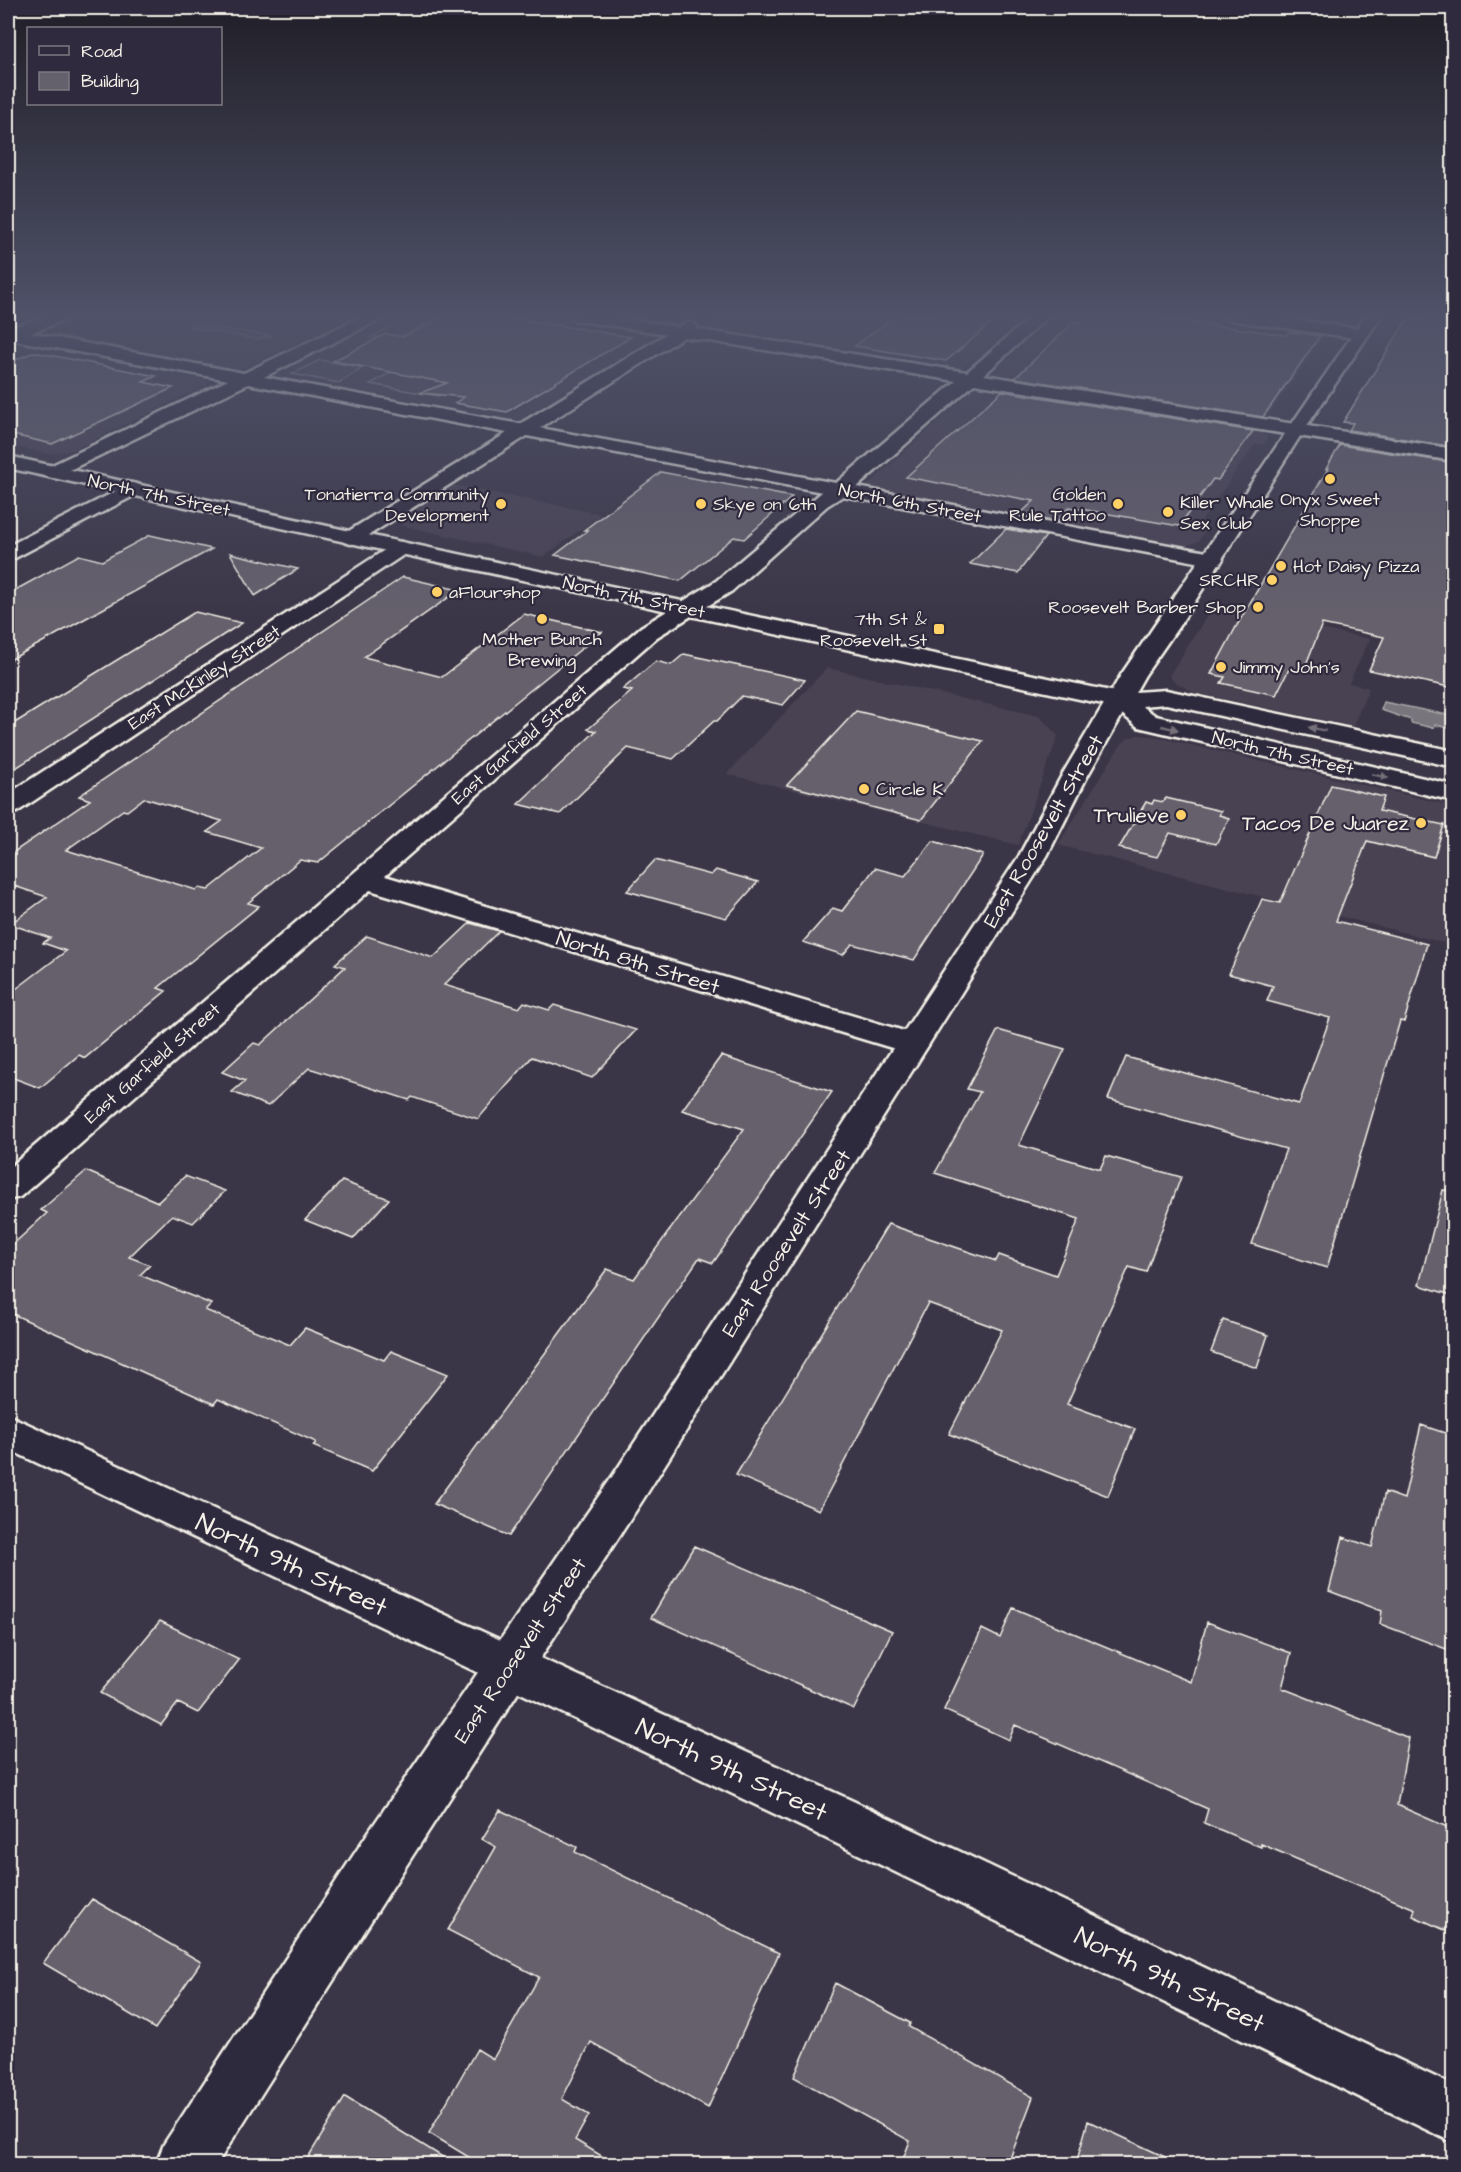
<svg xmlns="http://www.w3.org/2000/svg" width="1461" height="2172" viewBox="0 0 1461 2172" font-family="'Architects Daughter',sans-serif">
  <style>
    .built { fill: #484352 }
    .green { fill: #534e5c; stroke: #a4a0a2; stroke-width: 1.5 }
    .water { fill: #78747b; stroke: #aaa6a7; stroke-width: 1.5 }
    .building { fill: #65616c; stroke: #f4f1e8; stroke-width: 1.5; fill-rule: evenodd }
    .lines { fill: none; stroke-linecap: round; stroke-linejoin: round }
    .street-casing { stroke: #f4f1e8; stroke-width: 5 }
    .secondary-casing { stroke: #f4f1e8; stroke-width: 5 }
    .primary-casing { stroke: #f4f1e8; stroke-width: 5 }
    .street { fill: #2f2a3d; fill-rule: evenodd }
    .secondary { fill: #2f2a3d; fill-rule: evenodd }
    .primary { fill: #2f2a3d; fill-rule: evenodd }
    .oneway { fill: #747079 }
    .poi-dot { fill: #ffd166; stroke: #2f2a3d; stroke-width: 2 }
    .labels { text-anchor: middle; stroke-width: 4.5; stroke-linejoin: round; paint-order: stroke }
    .far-poi-label { font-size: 18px; fill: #f4f1e8; stroke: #2f2a3d; text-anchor: start }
    .far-street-label { font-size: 18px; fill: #f4f1e8; stroke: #2f2a3d }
    .poi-label { font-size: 21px; fill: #f4f1e8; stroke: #2f2a3d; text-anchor: end }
    .street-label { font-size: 21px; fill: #f4f1e8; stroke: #2f2a3d }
    .near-street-label { font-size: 26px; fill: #f4f1e8; stroke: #2f2a3d }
  </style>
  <rect width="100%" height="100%" fill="#3b3647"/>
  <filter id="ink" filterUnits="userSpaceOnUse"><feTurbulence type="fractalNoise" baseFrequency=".0167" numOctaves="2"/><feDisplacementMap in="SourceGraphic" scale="12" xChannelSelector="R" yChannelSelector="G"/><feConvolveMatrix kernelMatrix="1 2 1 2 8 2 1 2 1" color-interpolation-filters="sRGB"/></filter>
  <g filter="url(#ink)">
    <!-- built -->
    <path class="built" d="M72,315H357L236,371L34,334L37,329Z
      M395,315H544L650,332L657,337L524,419L516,421L506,422L274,378L280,371Z
      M724,315H1025L963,367L957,369L703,329Z
      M1056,315H1208L1328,332L1266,419L991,375Z
      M14,343L205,379L210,383L73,450L48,454L8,445V344Z
      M977,386L1256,429L1268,437L1264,444H1255L1198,526L1205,530L1199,541L1188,545L1173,546L866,487Z
      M453,485L602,514L543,557L400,525L402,519Z
      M1212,608L1370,639L1349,683L1369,688L1353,726L1193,692L1175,682L1169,676L1172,671Z
      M827,668L1039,716L1058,736L1018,845L727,774Z
      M1137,735L1152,736L1453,806V945L1058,845L1120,746L1128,738Z"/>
    <!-- green -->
    <path class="green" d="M414,315H443L393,340L371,337Z
      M198,325L272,336L256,339L189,327Z
      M320,360L363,368L339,383L292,374Z
      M393,371L460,383L438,396L370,384Z"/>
    <!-- water -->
    <path class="water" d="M1384,702L1453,716V729L1435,725L1434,728L1411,723V720L1381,710Z"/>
    <!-- building -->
    <path class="building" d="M448,315L505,317L631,337L507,412L455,403L464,397L420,393L447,383L333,361L386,334L403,337Z
      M897,315H1001L946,361L855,346Z
      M1089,315H1136L1286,335L1289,332L1320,336L1263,417L1015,378L1074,322L1080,323Z
      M1442,315H1454V447L1349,430L1353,423L1343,422L1406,321Z
      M34,352L156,376L143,382L173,388L52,444L8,434V363Z
      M1002,391L1253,431L1218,480L1213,479L1179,526L1069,507L1057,522L1019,515L1034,501L906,477Z
      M1340,445L1454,463V688L1369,670L1384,637L1322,624L1303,672L1289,669L1276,695L1221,683L1225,677L1211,674L1237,625L1328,469H1326Z
      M661,472L792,497L744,539L734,537L680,581L555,555L588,530H584Z
      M1006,529L1046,536L1018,573L970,564Z
      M150,535L212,549L8,661V594L79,555L102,561Z
      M230,553L298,569L255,596Z
      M403,577L459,590L364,657L442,677L524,614L602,632L318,863L300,860L248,903L259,906L158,988L166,991L85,1058L79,1055L40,1088L8,1076V995L66,951L43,943L50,938L10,924L47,897L8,884V856L90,800L79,796ZM144,798L222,821L207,832L261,848L208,890L199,888L196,890L66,850L123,810L127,811Z
      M195,612L242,623L8,773V727Z
      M684,654L805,680L783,705L742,696L717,721H714L673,759L628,748L560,814L518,804L596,731L588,729L632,691L623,689L656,661L671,665Z
      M856,711L983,741L921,820L787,785Z
      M1331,785L1384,797L1379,811L1444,825L1434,857L1367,841L1336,921L1427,944L1404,1022L1400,1021L1327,1268L1252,1244L1286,1149L1108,1099L1126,1057L1299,1104L1330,1018L1267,1001L1273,986L1229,974L1262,899L1280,903Z
      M1166,798L1221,811L1219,815L1229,818L1216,844L1170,833L1157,857L1119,848L1146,802L1152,804L1154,800L1163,802Z
      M933,841L983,855L914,960L852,944L843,955L803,942L833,908L842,911L875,868L905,876Z
      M655,860L711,875L716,870L758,882L726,918L627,891Z
      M470,923L499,931L444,985L519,1008L524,1002L549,1010L554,1005L636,1030L592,1078L532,1057L478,1119L412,1097L409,1100L309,1068L268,1106L232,1092L245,1081L222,1072L254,1043L260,1045L345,967L335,964L367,936L433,958Z
      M998,1030L1065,1049L1019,1145L1100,1169L1106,1156L1181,1177L1146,1272L1129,1267L1067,1404L1135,1429L1108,1496L949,1434L1002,1330L928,1303L819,1510L736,1475L888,1224L996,1261L999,1255L1056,1275L1079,1219L935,1173L980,1092L967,1089Z
      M721,1056L832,1092L713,1263L699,1258L509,1536L434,1504L607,1269L634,1279L744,1129L682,1110Z
      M86,1171L158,1202L185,1176L225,1191L193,1223L172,1215L129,1257L150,1265L140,1275L211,1304L205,1310L290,1345L305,1328L384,1360L391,1351L448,1374L372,1471L313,1446L316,1442L218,1399L214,1404L8,1312V1249L47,1213L41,1210Z
      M342,1181L389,1199L353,1239L305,1220Z
      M1443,1190L1454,1191V1296L1419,1285Z
      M1223,1320L1268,1335L1257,1368L1211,1352Z
      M1421,1425L1454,1436V1652L1380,1624L1382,1611L1329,1591L1343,1537L1372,1547L1385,1492L1404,1499Z
      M694,1546L892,1631L854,1709L651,1618Z
      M1013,1608L1191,1682L1207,1622L1291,1653L1282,1688L1409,1738L1397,1805L1454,1830V1934L1413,1916L1415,1909L1261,1844V1847L1204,1823L1208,1809L1015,1725L1009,1740L944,1710L982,1629L1000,1638Z
      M160,1621L239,1660L198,1713L178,1703L161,1725L100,1693Z
      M500,1810L577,1847L575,1852L779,1953L708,2108L591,2042L562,2099L589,2115L575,2140L615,2164H480L429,2133L477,2049L493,2059L539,1977L448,1930L496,1847L482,1839Z
      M92,1899L201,1962L155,2029L43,1963Z
      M835,1983L910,2023L909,2027L1033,2097L1008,2164H901L910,2141L794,2077Z
      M345,2097L454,2164H304Z
      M1088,2121L1180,2164H1076Z"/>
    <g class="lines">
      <!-- street casing -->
      <g class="street-casing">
        <path id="street" d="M49,315H71L69,318L31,333L244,373L365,315H385L383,318L264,377L520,424L666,334L574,320L566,315H604L678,327L689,322L695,324L697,327L695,329L967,372L1033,315H1050L984,375L1454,449V461L974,384L857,487L1212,553L1220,554L1223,559L1220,564L1212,565L843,496L827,506L732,591L657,637L385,876L924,1037L929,1044L924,1051L913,1054L902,1051L370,890L20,1197L8,1200V1169L641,627L716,581L822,492L527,436L358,542L351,544L344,542L341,538L344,534L507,433L248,384L53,478L46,476L43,472L46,468L228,380L8,339V329ZM684,337L956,381L836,483L540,428Z
          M1222,315H1263L1361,329L1369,334L1361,339L1230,320Z
          M132,483L139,485L142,489L139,493L15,558L8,560V546Z
          M401,542L408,544L412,548L408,552L17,812L8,814V794L394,544Z
          M8,1415L853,1801L1454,2086V2143L819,1835L8,1449Z"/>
      </g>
      <!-- secondary casing -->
      <g class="secondary-casing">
        <path id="secondary" d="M1366,315H1382L1304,430L1183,620L1145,675L1088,775L1047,856L644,1498L404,1869L217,2164H156L164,2144L368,1833L614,1474L1019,856L1062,775L1121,675Z"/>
      </g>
      <!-- primary casing -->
      <g class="primary-casing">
        <path id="primary" d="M8,456L382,538L1120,693L1166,690L1454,751V767L1166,704L1142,706L1156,716L1454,785V801L1138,727L1112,706L382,550L8,468Z"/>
      </g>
      <!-- street -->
      <use href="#street" class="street"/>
      <!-- secondary -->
      <use href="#secondary" class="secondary"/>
      <!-- primary -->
      <use href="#primary" class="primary"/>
    </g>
    <!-- one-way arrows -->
    <defs><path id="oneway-solid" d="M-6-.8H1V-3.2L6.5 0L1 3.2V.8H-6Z" transform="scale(1.5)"/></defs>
    <g class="oneway">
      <use href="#oneway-solid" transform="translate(1170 728) rotate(13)"/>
      <use href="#oneway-solid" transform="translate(1317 729) rotate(-168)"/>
      <use href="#oneway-solid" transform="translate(1380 776) rotate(13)"/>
    </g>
  </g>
  <!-- sky -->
  <linearGradient id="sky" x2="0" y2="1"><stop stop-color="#201e27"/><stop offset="0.51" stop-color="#4f5269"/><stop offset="1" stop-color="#4f5269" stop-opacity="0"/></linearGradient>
  <rect width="1461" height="619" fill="url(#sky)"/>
  <!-- markers -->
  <g class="poi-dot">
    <circle cx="1330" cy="479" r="6"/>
    <circle cx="501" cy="504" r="6"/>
    <circle cx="701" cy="504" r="6"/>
    <circle cx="1118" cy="504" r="6"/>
    <circle cx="1168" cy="512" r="6"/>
    <circle cx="1281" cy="566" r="6"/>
    <circle cx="1272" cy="580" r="6"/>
    <circle cx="437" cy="592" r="6"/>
    <circle cx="1258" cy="607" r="6"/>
    <circle cx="542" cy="619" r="6"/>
    <rect x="933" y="623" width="12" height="12" rx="3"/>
    <circle cx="1221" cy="667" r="6"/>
    <circle cx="864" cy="789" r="6"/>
    <circle cx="1181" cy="815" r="6"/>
    <circle cx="1421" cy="823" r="6"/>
  </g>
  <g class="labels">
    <!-- far-poi labels -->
    <g class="far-poi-label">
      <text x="489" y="500" text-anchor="end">Tonatierra Community<tspan x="489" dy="21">Development</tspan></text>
      <text x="1106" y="500" text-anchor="end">Golden<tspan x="1106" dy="21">Rule Tattoo</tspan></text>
      <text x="1330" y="505" text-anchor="middle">Onyx Sweet<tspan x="1330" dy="21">Shoppe</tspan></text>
      <text x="1180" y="508">Killer Whale<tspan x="1180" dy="21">Sex Club</tspan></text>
      <text x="713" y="510">Skye on 6th</text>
      <text x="1293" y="572">Hot Daisy Pizza</text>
      <text x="1260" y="586" text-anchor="end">SRCHR</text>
      <text x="449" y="598">aFlourshop</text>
      <text x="1246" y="613" text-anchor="end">Roosevelt Barber Shop</text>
      <text x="927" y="625" text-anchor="end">7th St &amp;<tspan x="927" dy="21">Roosevelt St</tspan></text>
      <text x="542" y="645" text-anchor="middle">Mother Bunch<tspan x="542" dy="21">Brewing</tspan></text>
      <text x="1233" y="673">Jimmy John's</text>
      <text x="876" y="795">Circle K</text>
    </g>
    <!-- far-street labels -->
    <g class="far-street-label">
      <text transform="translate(159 495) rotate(12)" y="6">North 7th Street</text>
      <text transform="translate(910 503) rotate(11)" y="6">North 6th Street</text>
      <text transform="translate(634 597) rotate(12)" y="6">North 7th Street</text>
      <text transform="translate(204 677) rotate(-33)" y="6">East McKinley Street</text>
      <text transform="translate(519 744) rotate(-41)" y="6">East Garfield Street</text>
      <text transform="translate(1283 753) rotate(13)" y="6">North 7th Street</text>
      <text transform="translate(152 1063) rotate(-41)" y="6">East Garfield Street</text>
    </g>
    <!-- poi labels -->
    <g class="poi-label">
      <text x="1169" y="822">Trulieve</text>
      <text x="1409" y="830">Tacos De Juarez</text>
    </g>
    <!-- street labels -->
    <g class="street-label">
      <text transform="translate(1043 831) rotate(-60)" y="7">East Roosevelt Street</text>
      <text transform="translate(638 962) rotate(17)" y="7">North 8th Street</text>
      <text transform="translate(786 1243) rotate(-57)" y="7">East Roosevelt Street</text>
      <text transform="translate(520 1650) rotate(-56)" y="7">East Roosevelt Street</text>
    </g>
    <!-- near-street labels -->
    <g class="near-street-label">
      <text transform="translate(292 1564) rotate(25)" y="9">North 9th Street</text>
      <text transform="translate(732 1769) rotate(25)" y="9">North 9th Street</text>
      <text transform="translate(1170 1979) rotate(26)" y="9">North 9th Street</text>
    </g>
  </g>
  <!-- margin -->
  <rect width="1461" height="2172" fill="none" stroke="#2f2a3d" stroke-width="30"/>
  <rect x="15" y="15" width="1431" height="2142" fill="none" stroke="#f4f1e8" stroke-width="2" filter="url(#ink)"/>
  <!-- legend -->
  <rect x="27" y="27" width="195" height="78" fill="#2f2a3d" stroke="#7e7a81" stroke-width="1.5"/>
  <rect x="39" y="46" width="30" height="9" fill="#2f2a3d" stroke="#7e7a81" stroke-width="1.5"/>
  <text x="81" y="57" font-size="18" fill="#f4f1e8">Road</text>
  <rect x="39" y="72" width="30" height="18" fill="#65616c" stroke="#7e7a81" stroke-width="1.5"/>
  <text x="81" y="87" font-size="18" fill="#f4f1e8">Building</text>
</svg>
